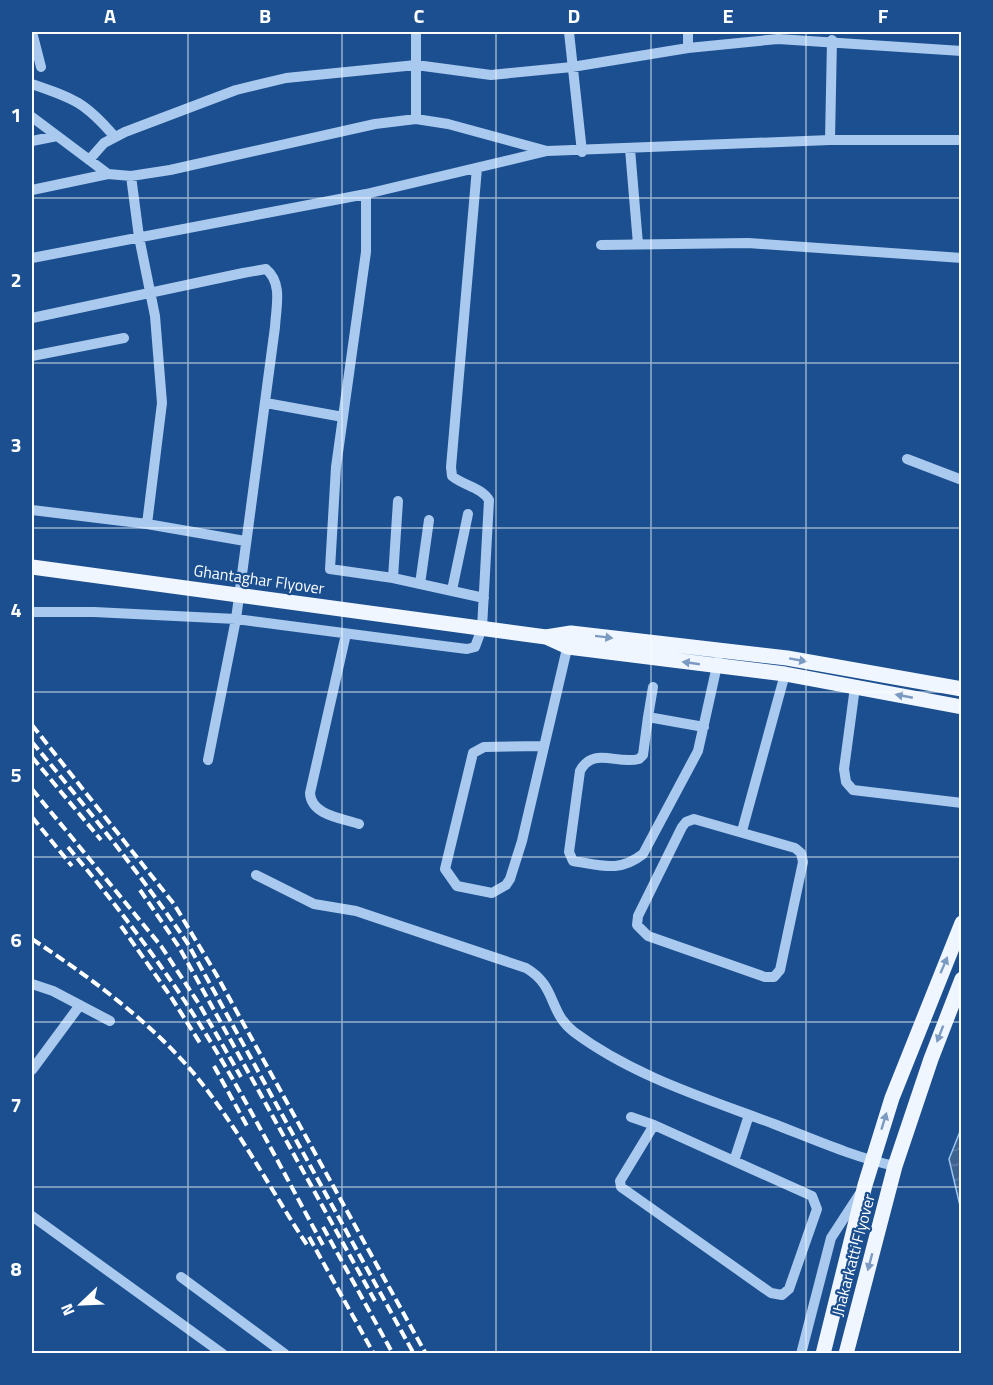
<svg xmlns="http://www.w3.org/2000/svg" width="993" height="1385" viewBox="0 0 993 1385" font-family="'Titillium Web',sans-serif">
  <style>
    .water { fill: url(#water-waves); stroke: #9cc4f0; stroke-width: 1.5 }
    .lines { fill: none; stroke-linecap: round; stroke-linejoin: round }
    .minor { stroke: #a9c9ee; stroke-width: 10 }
    .major { stroke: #f0f6ff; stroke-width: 15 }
    .rail { stroke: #fff; stroke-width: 4; stroke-dasharray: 10 4.5; stroke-linecap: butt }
    .oneway { fill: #7b9ac1 }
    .grid { fill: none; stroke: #fff; stroke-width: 1.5; stroke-opacity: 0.55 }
    .labels { text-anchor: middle; stroke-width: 4.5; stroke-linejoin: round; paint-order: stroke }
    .street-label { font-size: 16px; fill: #fff; stroke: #1b4f8f }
    .neatline { fill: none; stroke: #fff; stroke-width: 2 }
    .grid-label { font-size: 20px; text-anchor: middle; font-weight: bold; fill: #fff }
  </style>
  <defs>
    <pattern id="water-waves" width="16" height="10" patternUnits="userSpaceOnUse" patternTransform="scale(1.5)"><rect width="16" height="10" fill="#3c6290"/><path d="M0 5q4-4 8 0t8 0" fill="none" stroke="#597aa1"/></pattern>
  </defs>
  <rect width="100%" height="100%" fill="#1b4f8f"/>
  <!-- water -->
  <path class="water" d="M961,1129H962L961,1210L949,1159Z"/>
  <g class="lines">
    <!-- minor -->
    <path class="minor" d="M32,32L41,67
      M569,32L582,152
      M688,32V48
      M32,84C73,98 85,102 114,136
      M32,117L108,174L131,176L170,170L375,124L416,119L448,124L547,151L830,140H962
      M416,119V32
      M830,140L832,40
      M32,141L57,136
      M630,149L638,244
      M89,160L104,143L125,132L236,90L286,78L416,65L491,75L572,67L688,48L778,39L962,51
      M131,176L139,237L155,316L162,403L147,524
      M32,190L108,174
      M366,194V252L336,467L330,569L393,578L484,598
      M601,245L748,243L962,258
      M32,258L366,194L547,151
      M32,318L243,273L266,269C283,283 276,307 275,327L236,619L208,760
      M32,356L124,338
      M266,403L343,417
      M907,459L962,480
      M32,510L147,524L245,541
      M393,578L398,501
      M420,584L429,520
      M452,590L468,514
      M32,612H94L236,619L443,646L467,649L475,647L482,628L489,500C481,487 464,486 452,476L451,467L477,168
      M346,634L310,793C311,815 341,818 359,824
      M855,687L844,769L846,782L853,790L962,803
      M648,717L653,687
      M704,727L648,717L643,755L639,759C617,765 593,746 580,771L569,852L573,861C601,865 619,873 643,854L698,751L718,661
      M543,746L484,747L473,753L445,869L457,886L492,893L506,885L510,879L522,841L569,640
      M694,819L795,848L801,853L803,862L780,970L774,977H765L648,936L637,925L638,916L682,827L686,822Z
      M742,831L785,674
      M256,875L314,904L356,911L526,968C557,986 548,1012 574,1032C633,1076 705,1098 774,1124C813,1139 853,1157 895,1166
      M32,984L53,991L110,1021
      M32,1070L80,1005
      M631,1117L654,1125L812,1196L817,1209L789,1289L782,1295L771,1293L621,1187L620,1181L654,1125
      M734,1161L749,1115
      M32,1216L223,1354
      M181,1277L285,1354
      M801,1354L831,1238L859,1195"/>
    <!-- major -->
    <path class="major" d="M32,567L546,637L568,647L785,674L962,707
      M546,637L571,633L787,658L962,689
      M823,1354L865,1185L892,1098L962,923
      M846,1354L895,1166L931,1059L962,979"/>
    <!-- rail -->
    <path class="rail" d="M32,725L174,904L216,974L426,1354
      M32,742C86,807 140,873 188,944L414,1354
      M32,757L101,840
      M32,789L161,946L199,1004L241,1077
      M32,817L72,866
      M68,847C109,896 148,946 184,1000C236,1078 278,1163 323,1245
      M140,890L179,947L375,1301
      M121,926L171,997L200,1043
      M32,939C91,978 151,1022 196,1076C239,1129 272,1192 309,1248
      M214,1066L247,1126
      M323,1227L393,1354
      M309,1237L374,1354"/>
  </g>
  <!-- one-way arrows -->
  <defs><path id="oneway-solid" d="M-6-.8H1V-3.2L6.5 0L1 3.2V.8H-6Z" transform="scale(1.5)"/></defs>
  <g class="oneway">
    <use href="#oneway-solid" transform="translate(604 637) rotate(7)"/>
    <use href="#oneway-solid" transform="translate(798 660) rotate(10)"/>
    <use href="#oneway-solid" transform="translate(691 663) rotate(-172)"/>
    <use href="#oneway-solid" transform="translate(904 696) rotate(-169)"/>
    <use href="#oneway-solid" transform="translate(944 965) rotate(-67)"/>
    <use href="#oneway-solid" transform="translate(940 1034) rotate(111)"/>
    <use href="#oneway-solid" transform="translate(884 1121) rotate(-73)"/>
    <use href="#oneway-solid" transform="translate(870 1262) rotate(105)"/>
  </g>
  <!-- grid -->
  <path class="grid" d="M188,32V1354M342,32V1354M496,32V1354M651,32V1354M806,32V1354M32,198H962M32,363H962M32,528H962M32,692H962M32,857H962M32,1022H962M32,1187H962"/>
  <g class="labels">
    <!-- street labels -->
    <g class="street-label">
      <text transform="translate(259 579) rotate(8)" y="6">Ghantaghar Flyover</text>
      <text transform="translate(853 1255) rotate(-75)" y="6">Jhakarkatti Flyover</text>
    </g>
  </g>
  <!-- border -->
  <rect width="993" height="1385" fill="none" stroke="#1b4f8f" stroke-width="66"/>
  <!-- north arrow -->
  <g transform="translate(81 1304) rotate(247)" stroke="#1b4f8f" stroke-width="4.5" paint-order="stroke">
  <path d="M0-4.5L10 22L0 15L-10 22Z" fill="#ffffff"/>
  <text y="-9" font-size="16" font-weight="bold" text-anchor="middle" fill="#ffffff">N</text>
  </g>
  <rect x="33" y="33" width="927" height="1319" class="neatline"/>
  <g class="grid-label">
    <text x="110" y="23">A</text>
    <text x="265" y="23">B</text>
    <text x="419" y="23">C</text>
    <text x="574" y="23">D</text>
    <text x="728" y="23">E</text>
    <text x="883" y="23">F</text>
    <text x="16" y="122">1</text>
    <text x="16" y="287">2</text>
    <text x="16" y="452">3</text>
    <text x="16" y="617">4</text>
    <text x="16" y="782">5</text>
    <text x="16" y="947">6</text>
    <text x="16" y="1112">7</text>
    <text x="16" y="1276">8</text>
  </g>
</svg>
